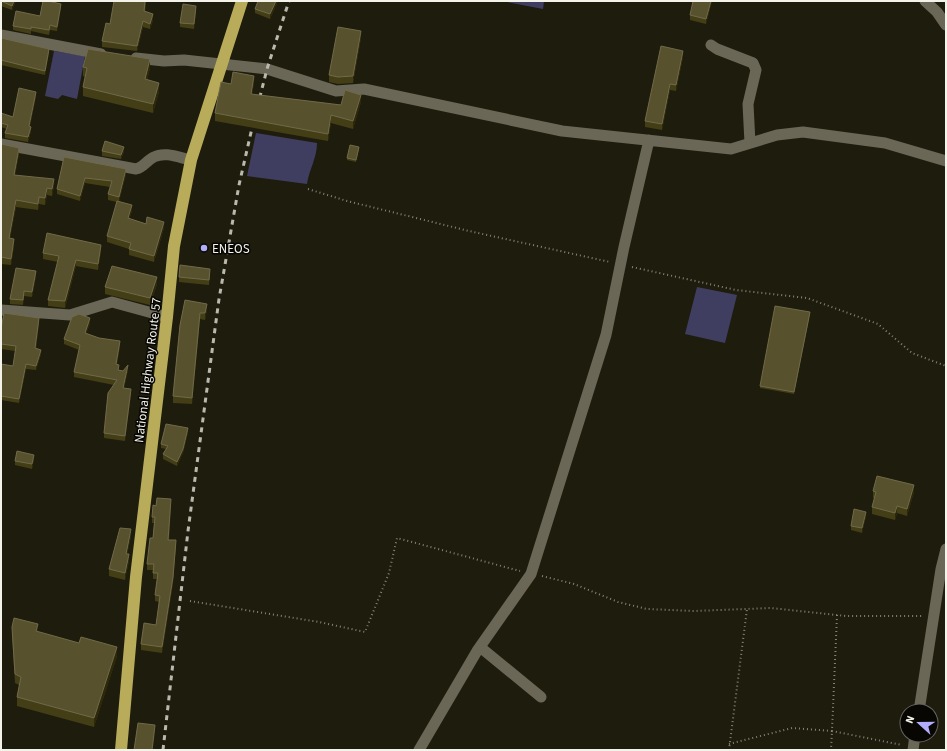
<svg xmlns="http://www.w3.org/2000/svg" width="947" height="751" viewBox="0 0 947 751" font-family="'Source Sans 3',sans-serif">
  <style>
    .green { fill: #403e60 }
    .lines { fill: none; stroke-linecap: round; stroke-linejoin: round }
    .path { stroke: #858477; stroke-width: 2; stroke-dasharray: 1 3; stroke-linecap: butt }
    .street { stroke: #6a6757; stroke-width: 11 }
    .highway { stroke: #b8ab5a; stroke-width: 12 }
    .rail { stroke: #bab9ad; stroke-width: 3; stroke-dasharray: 5 5; stroke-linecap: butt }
    .wall { fill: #443e16 }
    .shaded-wall { fill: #2d2809 }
    .building { fill: #57512d; stroke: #706a4a }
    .poi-dot { fill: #b1adfa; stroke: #070603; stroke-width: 1.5 }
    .labels { text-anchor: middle; stroke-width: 3; stroke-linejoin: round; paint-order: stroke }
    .poi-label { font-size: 13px; fill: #f4f3e9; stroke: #070603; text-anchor: start }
    .street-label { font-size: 13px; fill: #f4f3e9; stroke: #070603 }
  </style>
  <rect width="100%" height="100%" fill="#1e1c0d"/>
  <!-- green -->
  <path class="green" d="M502,1H544L543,9Z
    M54,51L85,56L77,99L62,95L58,99L45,96Z
    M256,133L317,143C317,158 309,170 307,184L247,176Z
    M697,287L737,295L725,343L685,334Z"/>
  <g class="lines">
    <!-- path -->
    <path class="path" d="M308,189L347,201L469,231L610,262
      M632,267L736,290L807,298L878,324L912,353L946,366
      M542,576L574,584L618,602L647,609L694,611L771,608L846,616H924
      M190,601L319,622L365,632L389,573L397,538L520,571
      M837,615L832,731L902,745
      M729,744L792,728L832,731L831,750
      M729,750L747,609"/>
    <!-- street -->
    <path class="street" d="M925,1L937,12L946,25
      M1,35L101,54
      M711,45L717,49L753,63L756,70L748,104L750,143
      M136,58L164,61L184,60L267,69L336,91L364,89L562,131L731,149L777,135L803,132L885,143L946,161
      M1,144L136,169C144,167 147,160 154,157C165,151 180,158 191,160
      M1,310L70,315L112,302L167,317
      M480,647L541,697
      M919,711L941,569L946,549
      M419,750L477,651L531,574L606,335L624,247L649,140
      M913,750L915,735"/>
    <!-- highway -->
    <path class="highway" d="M121,750L136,577L167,317L174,246L191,160L242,1"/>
    <!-- rail -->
    <path class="rail" d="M163,750L188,531L219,299L239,185L252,128L267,69L289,1"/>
  </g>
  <!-- wall -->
  <path class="wall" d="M1,1H16L12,10L1,6Z
    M146,1L145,12L153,20L150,29L143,27L137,51L102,47V41L110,24Z
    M278,1L270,19L255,13V9Z
    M712,1L706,24L690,20V15Z
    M61,8L57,31L50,30L49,35L31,31V34L13,30V26Z
    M196,10L194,29L180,27V23Z
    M1,38L49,53L45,75L1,65Z
    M361,38L353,83L338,84L329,82V75Z
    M683,57L676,91L670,90L662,130L645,127V121Z
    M83,67L150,68L147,80L159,92L153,113L83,96V87L85,77L83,76Z
    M254,83L252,95L341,105L361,102L353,129L331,123L328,141L215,121V113L231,84Z
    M36,96L30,126L31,131L28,142L5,138V133L7,129L1,127V113L13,117Z
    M1,144L19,154L15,175L54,186L52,196L47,195L45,205L39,204L38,210L16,207L10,238L14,246L11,265L1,264Z
    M359,149L356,162L347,160V158Z
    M102,151L124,152L121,159L102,156Z
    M64,157L126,174L119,201L132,211L129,219L164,228L154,262L129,255V249L107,242V236L117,202L108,200V194L110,187L85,183L80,201L57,194V189Z
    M101,251L98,270L76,266L65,308L48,306V300L58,262L43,259V253Z
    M210,273L209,285L179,282V277Z
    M36,276L32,297L24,296L23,305L10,304V299Z
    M157,284L150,305L105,294V287Z
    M207,304V310L205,320L200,319L192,404L173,403V396L180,325Z
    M810,314L794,394L760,388V386Z
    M39,323L36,349L41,354L36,370L26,369L19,403L1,400V364L13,366L15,351L1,349V329Z
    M90,324L86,333L120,346L117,364L119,370L123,371L128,370L124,388L131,394L125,441L104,438V433L114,385L74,377V372L79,350L64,344V339Z
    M188,432L183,453L177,466L163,459V454L166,449L161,448V444Z
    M34,459L32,469L15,465V461Z
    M873,491L914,492L907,516L897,513L895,520L872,514V507L874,498H873Z
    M171,505L169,540L176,546L173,583L162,653L141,650V644L156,625L159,602L155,601V595L157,579H153V570H147V564L153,538L154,523H152V517L156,506Z
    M866,516L862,533L851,530V526Z
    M131,536L127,554L129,561L125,580L109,576V569Z
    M12,627L38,632L117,656L94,727L17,706V697L19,685L15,683L12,636Z"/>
  <!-- shaded-wall -->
  <path class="shaded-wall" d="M14,1H16L12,10V6Z
    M276,1H278L270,19V14Z
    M711,1H712L706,24V19Z
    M61,4V8L57,31V27Z
    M196,6V10L194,29V24Z
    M153,14V20L150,29V24Z
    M143,21V27L137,51V46Z
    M361,31V38L353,83V76Z
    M49,49V53L45,75V71Z
    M683,51V57L676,91V85Z
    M150,59V68L145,88V79Z
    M254,76V83L251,102V94Z
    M159,83V92L153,113V104Z
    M670,84V90L662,130V124Z
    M36,92V96L29,131V126Z
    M361,95V102L353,129V121Z
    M331,115V123L328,141V134Z
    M31,127V131L28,142V137Z
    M124,147V152L121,159V155Z
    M19,148V154L14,181V175Z
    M126,169V174L119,202V197Z
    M85,178V183L80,201V196Z
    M54,179V186L52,196V189Z
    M47,188V195L45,205V198Z
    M39,197V204L38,210V204Z
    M16,200V207L9,245V238Z
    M132,205V211L128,224V218Z
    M164,222V228L154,262V256Z
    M14,239V246L11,265V259Z
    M101,245V251L98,270V264Z
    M76,260V266L65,308V301Z
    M36,271V276L32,297V292Z
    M157,277V284L150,305V298Z
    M207,304V310L205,320V313Z
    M810,312V314L794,394V392Z
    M200,313V319L192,404V398Z
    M39,318V323L35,353V348Z
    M90,318V324L85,338V333Z
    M120,341V346L116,369V364Z
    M41,350V354L36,370V366Z
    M26,364V369L19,403V399Z
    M128,365V370L123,393V388Z
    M131,389V394L125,441V436Z
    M188,428V432L183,453L177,466V462Z
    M34,455V459L32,469V464Z
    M914,485V492L907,516V509Z
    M171,499V505L168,546V540Z
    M897,506V513L895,520V513Z
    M866,512V516L862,533V528Z
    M131,529V536L126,561V554Z
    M176,540L173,583L162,653V647Z
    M129,554V561L125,580V573Z
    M38,624V633L36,631Z
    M117,647V656L94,727V718Z
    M155,725V732L153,750H152Z"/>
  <!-- building -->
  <path class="building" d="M1,1H14L12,6Z
    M43,1H48L61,4L57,27L50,25L49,30L31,27V29L13,26L16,11L40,16Z
    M114,1H145L144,11L153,14L150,24L143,21L137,46L102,41L106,23L110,24Z
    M258,1H276L270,14L255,9Z
    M693,1H711L706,19L690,15Z
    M183,4L196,6L194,24L180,23Z
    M338,27L361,31L353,76L338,77L329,75Z
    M1,38L49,49L45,71L1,60Z
    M661,46L683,51L676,85L670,84L662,124L645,121Z
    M88,49L150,59L145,79L159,83L153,104L83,87L87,68L83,67Z
    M233,72L254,76L251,94L341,105L345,90L361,95L353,121L331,115L328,134L215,113L221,82L231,84Z
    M19,88L36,92L29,126L31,127L28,137L5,133L8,125L1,123V113L13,117Z
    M105,141L124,147L121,155L102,151Z
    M1,144L19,148L14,175L54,179L52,189L47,188L45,198L39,197L38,204L16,200L9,238L14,239L11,259L1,257Z
    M350,145L359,147L356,160L347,158Z
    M64,157L126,169L119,197L108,194L112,181L85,178L80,196L57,189Z
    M117,201L132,205L128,218L146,224L147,217L164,222L154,256L129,249L131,243L107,236Z
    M47,233L101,245L98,264L76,260L65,301L48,300L59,256L43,253Z
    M180,265L210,269L209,280L179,277Z
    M112,266L157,277L150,298L105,287Z
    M16,268L36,271L32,292L24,291L23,300L10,299Z
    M185,300L207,304L205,313H200L192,398L173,396L180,325Z
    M775,306L810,312L794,392L760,386Z
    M4,313L39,318L35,348L41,350L36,366L26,364L19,399L1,396V364L13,366L16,346L1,344V329Z
    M79,314L90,318L85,333L99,338L120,341L116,364L119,365L118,370L123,371L128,365L123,388L131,389L125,436L104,433L108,393L117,380L74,372L80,345L64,339L72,317Z
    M166,424L188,428L183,449L177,462L163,454L168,446L161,444Z
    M17,451L34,455L32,464L15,461Z
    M877,476L914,485L907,509L897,506L895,513L872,507L876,492L873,491Z
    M157,498L171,499L168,540H176L173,577L162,647L141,644L144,623L156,625L160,596L155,595L158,573H153L154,564H147L150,538H153L155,517H152L153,505L156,506Z
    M854,509L866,512L862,528L851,526Z
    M120,528L131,529L126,554H129L125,573L109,569Z
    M14,618L38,624L36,631L79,643L81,637L117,647L94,718L17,697L21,677L15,674L12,627Z
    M138,723L155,725L152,750H134Z"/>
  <!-- markers -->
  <circle class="poi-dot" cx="204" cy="248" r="4"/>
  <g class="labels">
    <!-- poi labels -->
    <g class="poi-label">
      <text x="212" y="253">ENEOS</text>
    </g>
    <!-- street labels -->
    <g class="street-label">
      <text transform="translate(147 370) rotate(-83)" y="5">National Highway Route 57</text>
    </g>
  </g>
  <!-- border -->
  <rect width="947" height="751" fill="none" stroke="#f4f3e9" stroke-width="4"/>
  <!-- north arrow -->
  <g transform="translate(919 723) rotate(291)"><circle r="19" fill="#070603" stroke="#66655f"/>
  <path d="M0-3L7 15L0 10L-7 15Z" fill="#b1adfa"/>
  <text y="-6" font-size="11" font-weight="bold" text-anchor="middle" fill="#f4f3e9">N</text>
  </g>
</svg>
